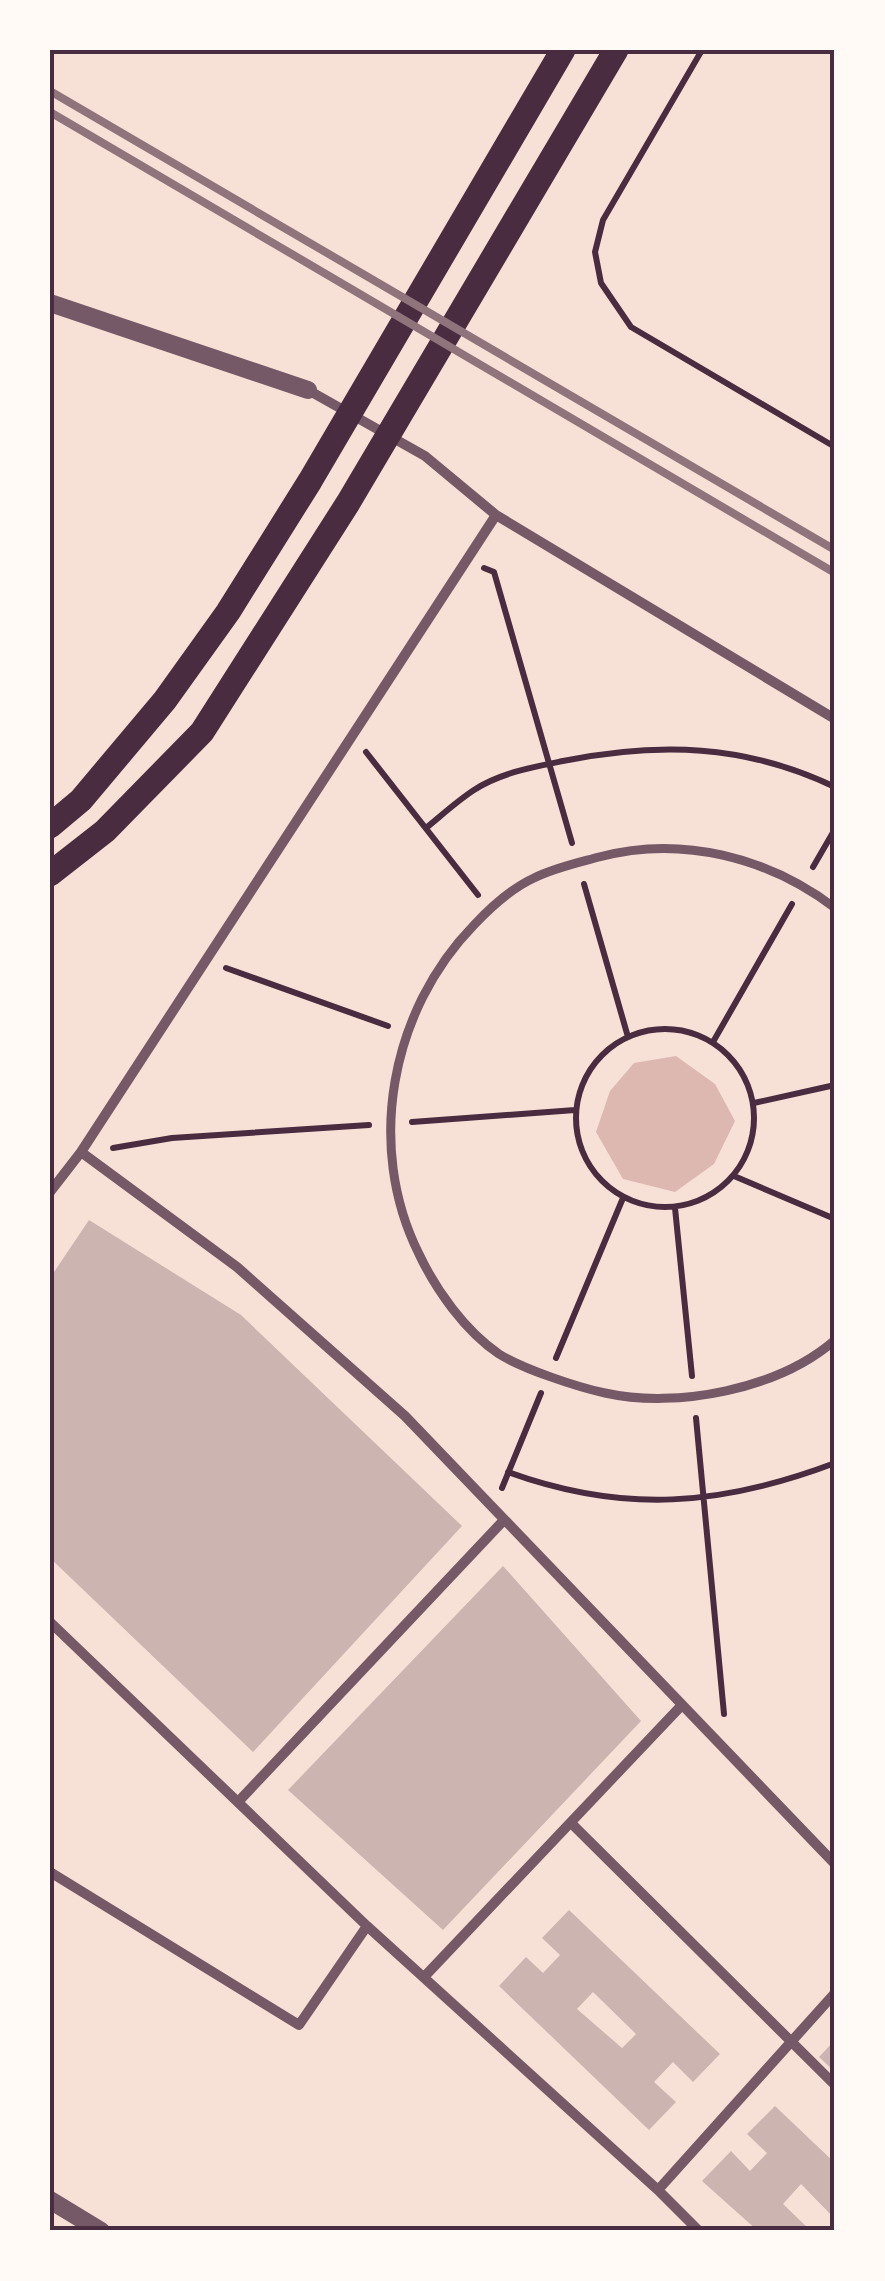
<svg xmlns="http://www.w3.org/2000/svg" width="885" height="2281" viewBox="0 0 885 2281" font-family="'Open Sans',sans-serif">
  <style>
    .water { fill: #dcb8b0 }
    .building { fill: #ccb4b1; fill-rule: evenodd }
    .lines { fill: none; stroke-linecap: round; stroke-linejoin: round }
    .path { stroke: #4a2c40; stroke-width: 6 }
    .pedestrian { stroke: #755966; stroke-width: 9 }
    .minor { stroke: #755966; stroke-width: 10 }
    .tertiary { stroke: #755966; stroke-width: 18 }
    .primary { stroke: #4a2c40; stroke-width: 25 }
    .rail { stroke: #8f747c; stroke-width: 8 }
    .neatline { fill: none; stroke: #4a2c40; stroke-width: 4 }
  </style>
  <rect width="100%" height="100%" fill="#f7e1d7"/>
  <!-- water -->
  <path class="water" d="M676,1056L715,1084L735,1121L714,1164L675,1192L623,1179L596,1132L610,1091L634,1063Z"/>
  <!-- building -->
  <path class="building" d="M89,1220L241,1315L462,1526L253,1752L50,1558V1278Z
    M503,1566L641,1721L443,1930L288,1790Z
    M569,1910L720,2054L693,2082L673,2062L654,2082L676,2102L649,2130L499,1986L526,1957L543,1973L560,1955L542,1938ZM593,1992L636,2034L622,2048L577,2009Z
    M835,2040V2072L819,2057Z
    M775,2106L835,2163V2219L801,2184L783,2204L811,2231H758L702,2181L731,2151L750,2171L767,2153L747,2134Z"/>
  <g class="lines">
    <!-- path -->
    <path class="path" d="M702,50L603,220L595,252L601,283L631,327L835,447
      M484,568L494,572L572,843
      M366,752L478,895
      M426,828C442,815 457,801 474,790C500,773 533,767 563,761C659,742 745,744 835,787
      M813,867L835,829
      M584,884L628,1037
      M226,968L388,1026
      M576 1118a89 89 0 1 1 178 0a89 89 0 1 1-178 0Z
      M713,1042L792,904
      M754,1103L835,1085
      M412,1122L575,1110
      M113,1148L172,1138L369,1125
      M734,1176L835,1219
      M675,1208L692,1376
      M556,1358L623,1198
      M696,1418L724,1714
      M508,1472C624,1514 721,1506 835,1463
      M502,1488L541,1393"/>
    <!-- pedestrian -->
    <path class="pedestrian" d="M835,908C768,857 681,835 599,857C577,863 554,868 534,878C512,888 491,907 474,925C391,1010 365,1146 419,1254C436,1290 465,1331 499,1354C523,1369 577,1387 605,1393C677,1409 779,1389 835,1340"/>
    <!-- minor -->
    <path class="minor" d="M308,390L425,456L496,515L835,719
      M81,1152L237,1267L405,1416L835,1864
      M50,1192L81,1152L496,515
      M50,1622L367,1926L658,2190L699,2231
      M238,1802L504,1520
      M571,1823L835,2085
      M50,1872L299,2025L367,1926
      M425,1976L681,1706
      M658,2190L835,1993"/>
    <!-- tertiary -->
    <path class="tertiary" d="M50,303L308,390
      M50,2200L101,2231"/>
    <!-- primary -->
    <path class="primary" d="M50,826L81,800L165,700L228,612L310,481L563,50
      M50,874L105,831L202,732L348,503L616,50"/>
    <!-- rail -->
    <path class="rail" d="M50,91L835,550
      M50,112L835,573"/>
  </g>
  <!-- border -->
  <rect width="885" height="2281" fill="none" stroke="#fffaf5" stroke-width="105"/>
  <rect x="52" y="52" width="780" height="2176" class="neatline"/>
</svg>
